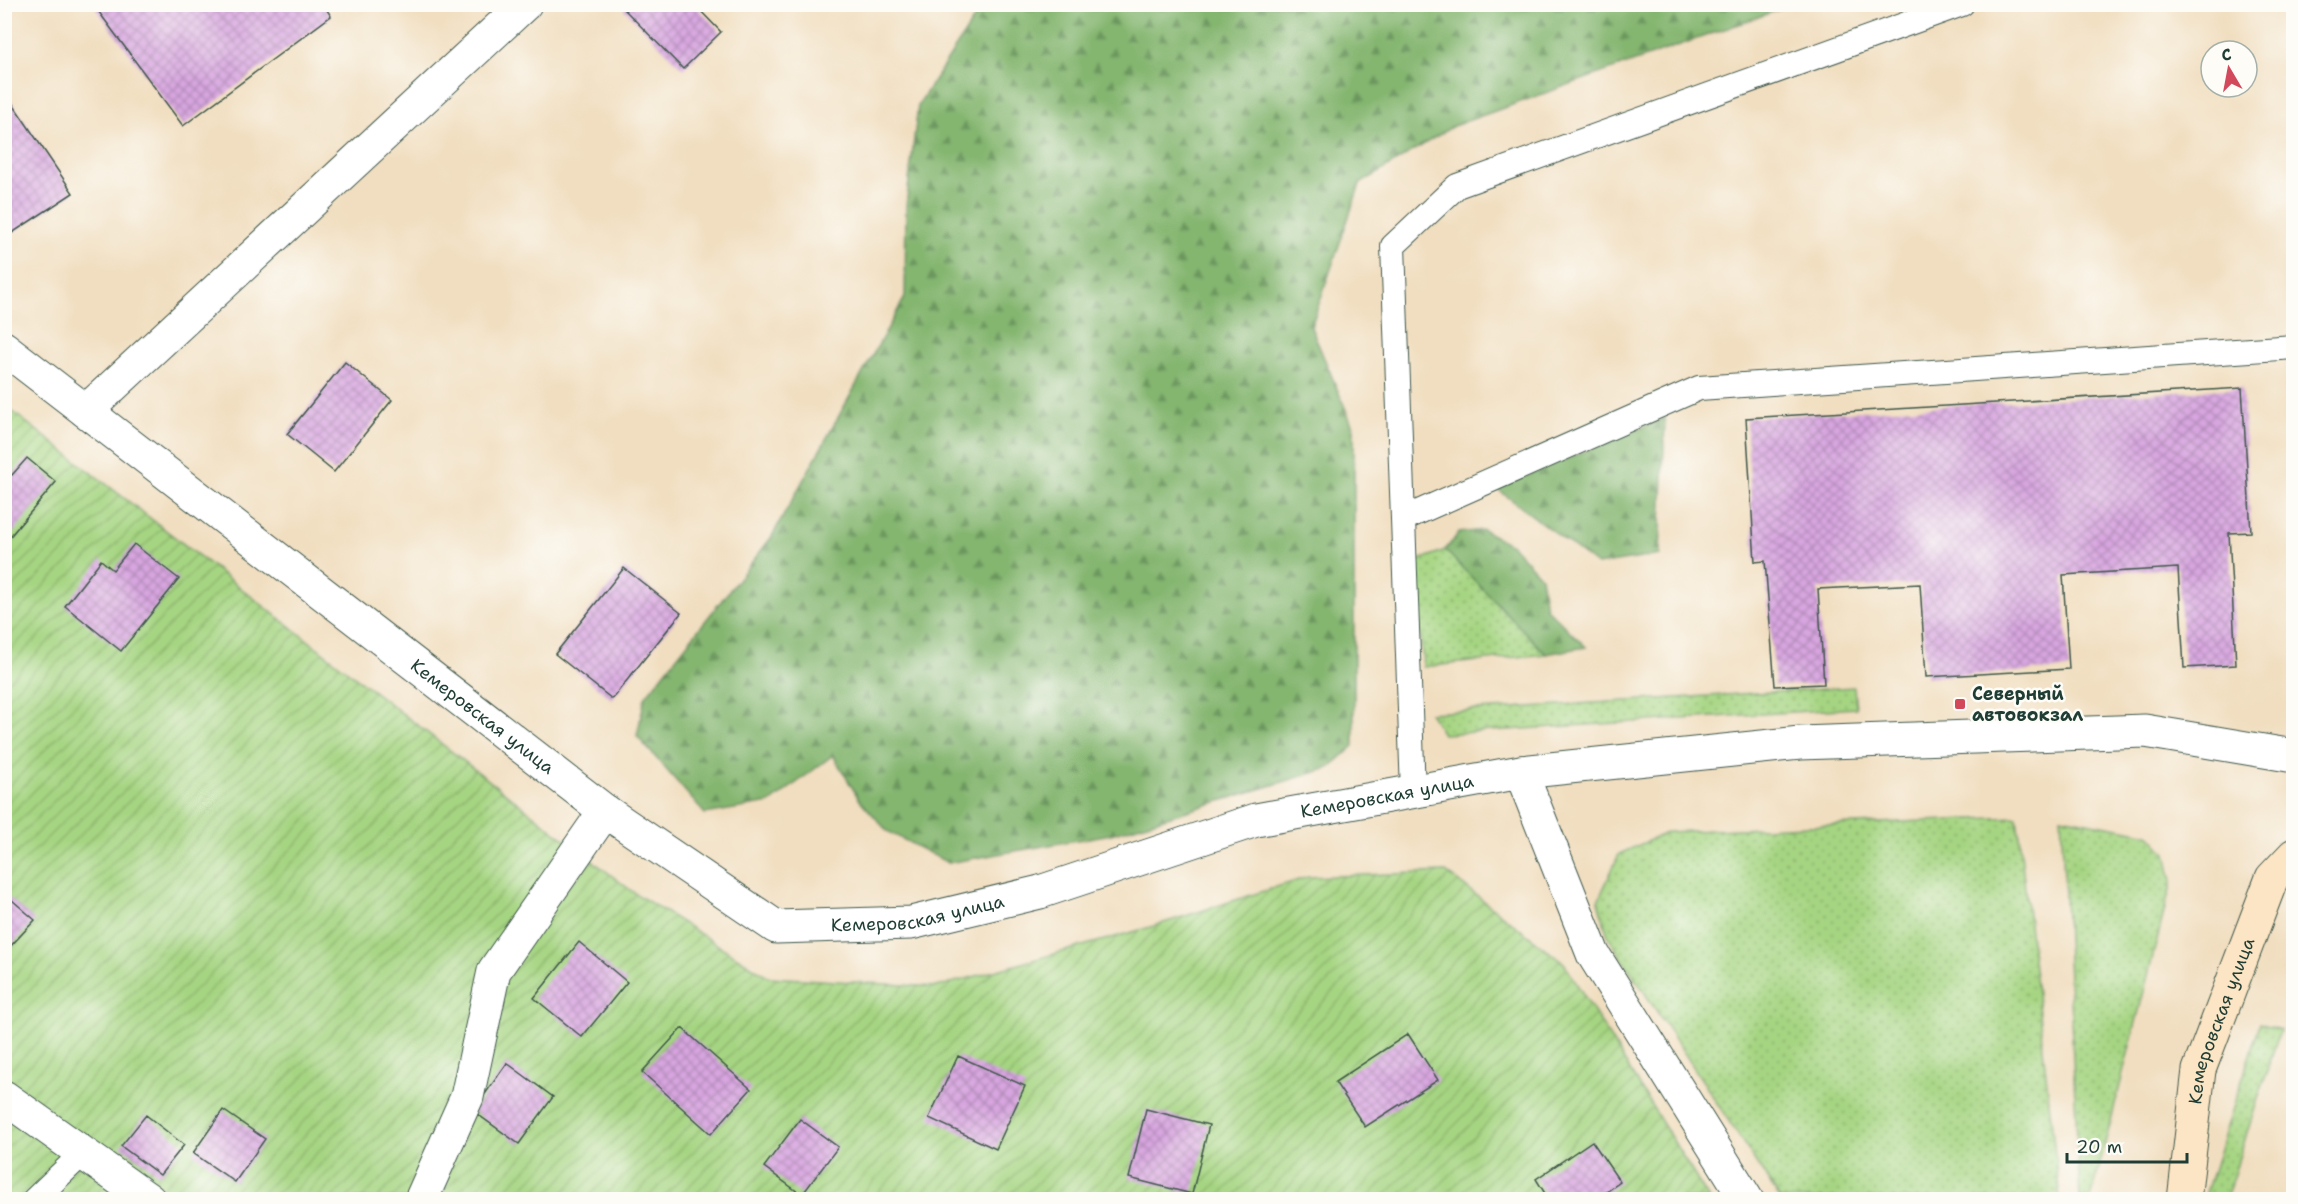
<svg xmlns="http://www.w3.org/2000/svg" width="2298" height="1204" viewBox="0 0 2298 1204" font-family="'Shantell Sans',sans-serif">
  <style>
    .grass { fill: url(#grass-dots); stroke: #62895b; stroke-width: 1.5 }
    .forest { fill: url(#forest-firs); stroke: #527a52; stroke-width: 1.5 }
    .garden { fill: url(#garden-furrows); stroke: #62895b; stroke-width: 1.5 }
    .building { fill: url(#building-cross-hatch) }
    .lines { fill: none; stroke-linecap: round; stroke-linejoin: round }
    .lane-casing { stroke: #3e5549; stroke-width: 26 }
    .street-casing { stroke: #3e5549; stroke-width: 35 }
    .secondary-casing { stroke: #3e5549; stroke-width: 35 }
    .lane { stroke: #fff; stroke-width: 24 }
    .street { stroke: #fff; stroke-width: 33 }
    .secondary { stroke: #fce5c4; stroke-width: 33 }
    .poi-dot { fill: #d1495b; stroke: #fdfcf7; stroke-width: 2 }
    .labels { text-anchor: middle; stroke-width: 5; stroke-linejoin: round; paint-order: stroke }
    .poi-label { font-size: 18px; font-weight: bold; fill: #1f3d34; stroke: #fdfcf7; text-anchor: start }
    .street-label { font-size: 18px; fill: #1f3d34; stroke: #fdfcf7 }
  </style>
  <defs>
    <pattern id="grass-dots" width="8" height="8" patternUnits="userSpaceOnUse" patternTransform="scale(1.5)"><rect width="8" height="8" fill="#a6d582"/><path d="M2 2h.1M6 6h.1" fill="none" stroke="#87ae6b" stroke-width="1.8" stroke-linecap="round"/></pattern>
    <pattern id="forest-firs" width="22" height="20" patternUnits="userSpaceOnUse" patternTransform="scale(1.5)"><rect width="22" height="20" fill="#84b670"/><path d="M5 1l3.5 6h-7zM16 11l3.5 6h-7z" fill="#6b955d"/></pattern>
    <pattern id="garden-furrows" width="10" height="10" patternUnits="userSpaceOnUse" patternTransform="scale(1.5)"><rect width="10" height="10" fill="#a6d582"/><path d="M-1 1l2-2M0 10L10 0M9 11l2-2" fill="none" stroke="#87ae6b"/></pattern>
    <pattern id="building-cross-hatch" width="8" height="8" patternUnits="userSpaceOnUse" patternTransform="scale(1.5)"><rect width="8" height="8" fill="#d8a6e0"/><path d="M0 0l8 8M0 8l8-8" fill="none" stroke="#af88b6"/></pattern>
  </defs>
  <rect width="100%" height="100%" fill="#fdfcf7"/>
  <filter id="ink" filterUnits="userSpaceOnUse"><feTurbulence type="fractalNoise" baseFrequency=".0167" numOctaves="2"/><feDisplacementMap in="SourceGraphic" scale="12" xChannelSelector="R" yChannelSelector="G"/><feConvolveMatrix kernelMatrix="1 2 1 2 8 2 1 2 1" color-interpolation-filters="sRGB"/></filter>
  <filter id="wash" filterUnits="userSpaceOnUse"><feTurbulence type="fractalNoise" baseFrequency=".008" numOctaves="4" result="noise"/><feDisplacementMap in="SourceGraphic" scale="24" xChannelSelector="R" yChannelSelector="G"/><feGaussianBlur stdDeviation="1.35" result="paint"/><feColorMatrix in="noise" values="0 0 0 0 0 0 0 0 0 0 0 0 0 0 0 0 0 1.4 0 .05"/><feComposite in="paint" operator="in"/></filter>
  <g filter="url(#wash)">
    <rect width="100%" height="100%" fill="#f1dec0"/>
    <!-- grass -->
    <path class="grass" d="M1445,550L1546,654L1423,667L1415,562Z
      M1854,687L1856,708L1443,734L1430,713Z
      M2017,817L2060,1199H1780L1608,937L1598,901L1619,854L1668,832Z
      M2061,817L2149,834L2166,853L2172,881L2091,1199H2080Z
      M2260,1023L2280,1030L2226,1199H2204Z"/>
    <!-- forest -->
    <path class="forest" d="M983,5H1792L1453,126L1360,184L1311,327L1354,429V746L1329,768L1111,834L948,863L887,831L859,799L833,755L770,803L705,814L637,736L645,697L771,538L905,297L906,206L918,105Z
      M1665,418L1660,555L1597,565L1496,488Z
      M1483,530L1512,545L1541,577L1546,608L1586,647L1546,654L1445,550L1459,533Z"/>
    <!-- garden -->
    <path class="garden" d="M4,405L633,892L769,977L937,987L1154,926L1308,877L1446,872L1564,963L1709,1199H5Z"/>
    <g id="blocks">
      <!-- building -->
      <path class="building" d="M93,4H323L331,16L183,126Z
        M624,4H694L721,32L683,69L622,7Z
        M4,91L73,193L6,237L4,235Z
        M345,362L392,400L334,472L287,434Z
        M2242,388L2251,532L2229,533L2236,665L2184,668L2178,568L2063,575L2069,669L1926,677L1920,584L1818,589L1824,684L1775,686L1765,561L1755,562L1746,418Z
        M27,458L56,482L7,540L4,538V469L12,475Z
        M134,544L179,579L121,651L65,606L101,560L113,570Z
        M624,568L681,613L612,699L555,654Z
        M4,893L35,920L4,953Z
        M579,942L627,982L582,1037L534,998Z
        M682,1028L751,1089L711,1134L642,1072Z
        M1408,1034L1438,1080L1365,1127L1335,1082Z
        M958,1056L1025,1086L996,1149L929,1118Z
        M507,1063L553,1097L519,1144L473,1111Z
        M1146,1109L1209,1125L1192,1194L1129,1178Z
        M223,1110L265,1139L235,1182L193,1153Z
        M146,1115L184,1145L160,1175L121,1146Z
        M800,1119L838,1147L802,1195L764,1167Z
        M1592,1141L1620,1182L1595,1200H1549L1536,1179Z"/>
    </g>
  </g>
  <g filter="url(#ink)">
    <use href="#blocks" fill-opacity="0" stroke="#3e5549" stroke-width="1.5"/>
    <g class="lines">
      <!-- lane casing -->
      <g class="lane-casing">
        <path id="lane" d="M1403,519L1699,388L2294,347
          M1413,792L1393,246L1457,186L1962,4
          M34,1200L83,1153"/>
      </g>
      <!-- street casing -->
      <g class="street-casing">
        <g id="street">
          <path id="s1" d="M4,348L605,811L776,927L911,923L1040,892L1256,820L1521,772L1800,743L2145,731L2294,756"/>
          <path d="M86,411L525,4"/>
          <path d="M1521,772L1593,954L1747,1200"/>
          <path d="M4,1097L149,1200"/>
          <path d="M421,1200L467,1097L494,971L605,811"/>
        </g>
      </g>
      <!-- secondary casing -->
      <g class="secondary-casing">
        <g id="secondary">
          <path id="s2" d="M2184,1200L2199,1070L2272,878L2294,855"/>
        </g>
      </g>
      <!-- lane -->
      <use href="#lane" class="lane"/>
      <!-- street -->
      <use href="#street" class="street"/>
      <!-- secondary -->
      <use href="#secondary" class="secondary"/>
    </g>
  </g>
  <!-- markers -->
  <rect class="poi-dot" x="1954" y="698" width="12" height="12" rx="3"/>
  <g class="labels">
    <!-- poi labels -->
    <g class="poi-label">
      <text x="1972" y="700">Северный<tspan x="1972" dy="21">автовокзал</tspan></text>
    </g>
    <!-- street labels -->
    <g class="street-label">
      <text dy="6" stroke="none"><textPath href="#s1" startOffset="604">Кемеровская улица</textPath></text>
      <text dy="6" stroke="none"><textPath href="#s1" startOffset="1594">Кемеровская улица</textPath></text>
      <text dy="6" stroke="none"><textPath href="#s1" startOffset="1108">Кемеровская улица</textPath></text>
      <text dy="6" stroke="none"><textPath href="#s2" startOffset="184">Кемеровская улица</textPath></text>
    </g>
  </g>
  <!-- margin -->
  <rect width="2298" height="1204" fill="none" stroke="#fdfcf7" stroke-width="24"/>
  <!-- north arrow -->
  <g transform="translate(2229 69) rotate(350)"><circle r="28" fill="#fdfcf7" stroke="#a4b0a9" stroke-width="1.5"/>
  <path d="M0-4.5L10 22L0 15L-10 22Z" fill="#d1495b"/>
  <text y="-9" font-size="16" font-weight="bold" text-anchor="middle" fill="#1f3d34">С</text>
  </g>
  <!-- scale -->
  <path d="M2067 1153v9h120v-9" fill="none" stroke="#1f3d34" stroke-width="3"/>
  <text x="2076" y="1153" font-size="18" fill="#1f3d34" stroke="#fdfcf7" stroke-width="4.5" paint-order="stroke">20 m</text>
</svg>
